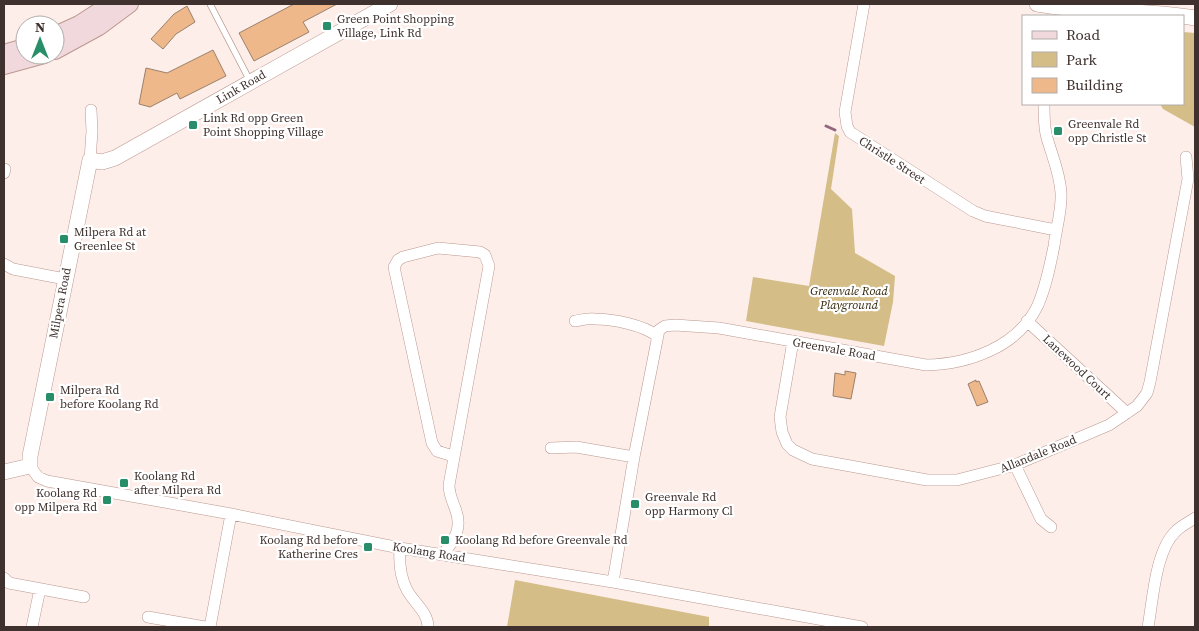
<svg xmlns="http://www.w3.org/2000/svg" width="1199" height="631" viewBox="0 0 1199 631" font-family="'Source Serif 4',serif">
  <style>
    .green { fill: #d4bd87 }
    .lines { fill: none; stroke-linecap: round; stroke-linejoin: round }
    .stream { stroke: #94667e; stroke-width: 3 }
    .building { fill: #eeb88a; stroke: #9a816c }
    .service-casing { stroke: #bb988f; stroke-width: 7 }
    .minor-casing { stroke: #bb988f; stroke-width: 12 }
    .tertiary-casing { stroke: #bb988f; stroke-width: 16 }
    .secondary-casing { stroke: #bb988f; stroke-width: 18 }
    .service { stroke: #fff; stroke-width: 5.5 }
    .minor { stroke: #fff; stroke-width: 11 }
    .tertiary { stroke: #fff; stroke-width: 15 }
    .secondary { stroke: #f1d8dc; stroke-width: 16 }
    .poi-dot { fill: #288e6a; stroke: #fff; stroke-width: 2 }
    .labels { text-anchor: middle; stroke-width: 4.5; stroke-linejoin: round; paint-order: stroke }
    .poi-label { font-size: 12px; fill: #3f312d; stroke: #fff; text-anchor: start }
    .street-label { font-size: 12px; fill: #3f312d; stroke: #fff }
    .park-label { font-size: 12px; font-style: italic; fill: #33270a; stroke: #fff }
  </style>
  <rect width="100%" height="100%" fill="#fdeeea"/>
  <!-- green -->
  <path class="green" d="M1183,32L1195,33V127L1163,109L1160,104H1183Z
    M835,133L839,136L831,189L852,209L855,253L895,276L893,302L884,346L746,321L753,277L809,286Z
    M515,580L709,617V627H507Z"/>
  <g class="lines">
    <!-- stream -->
    <path class="stream" d="M826,126L835,130"/>
  </g>
  <!-- building -->
  <path class="building" d="M294,4H337L303,22L309,32L254,61L239,33Z
    M187,6L195,22L176,34L163,49L151,39L174,14Z
    M213,50L226,76L180,99L177,93L150,107L139,104L146,68L167,73Z
    M845,371L856,373L851,399L833,396L835,373L845,375Z
    M976,380V382L979,381L988,402L977,406L968,384Z"/>
  <g class="lines">
    <!-- service casing -->
    <g class="service-casing">
      <path id="service" d="M210,4L250,81"/>
    </g>
    <!-- minor casing -->
    <g class="minor-casing">
      <path id="minor" d="M864,4L845,112L847,126L850,132L973,211L985,216L1056,230
        M90,160L92,131L91,110
        M4,173L5,169
        M4,264L13,269L65,279
        M575,321C581,320 588,318 595,319C612,319 644,325 657,336
        M1027,321L1127,413
        M793,341L780,417L782,432L787,444L793,450L812,459L927,480H957L1015,465L1109,425L1137,406L1147,393L1150,382L1188,179L1186,157
        M551,448L576,447L634,457
        M1015,465L1041,519L1051,527
        M30,466L38,477L47,481L231,514L400,548L613,582L862,627
        M400,548C399,562 400,577 407,590C414,603 428,612 428,627
        M442,555C455,540 463,528 455,508C452,500 449,494 449,485L489,266L485,255L480,252L438,248L403,257L398,260L394,267L432,443L437,451L453,456
        M4,578L9,583L84,597
        M613,582L634,457L659,330L665,326L675,325L719,328L926,365C969,364 1018,347 1038,305C1046,286 1050,266 1054,246C1056,229 1062,210 1061,193C1060,172 1051,154 1046,134C1044,124 1044,114 1044,104
        M148,617L205,627
        M32,627L40,589
        M210,627L231,514
        M1148,627C1153,600 1155,551 1176,531C1181,526 1189,522 1195,518"/>
    </g>
    <!-- tertiary casing -->
    <g class="tertiary-casing">
      <path id="tertiary" d="M1037,4C1090,13 1143,9 1195,18
        M4,472L30,466V456L90,160L102,162L115,158L390,4"/>
    </g>
    <!-- secondary casing -->
    <g class="secondary-casing">
      <path id="secondary" d="M55,35L79,24L110,4
        M55,51L99,27L130,4
        M4,53L25,47
        M4,66L44,55"/>
    </g>
    <!-- service -->
    <use href="#service" class="service"/>
    <!-- minor -->
    <use href="#minor" class="minor"/>
    <!-- tertiary -->
    <use href="#tertiary" class="tertiary"/>
    <!-- secondary -->
    <use href="#secondary" class="secondary"/>
  </g>
  <!-- markers -->
  <g class="poi-dot">
    <rect x="322" y="21" width="10" height="10" rx="2.5"/>
    <rect x="188" y="120" width="10" height="10" rx="2.5"/>
    <rect x="1053" y="126" width="10" height="10" rx="2.5"/>
    <rect x="59" y="234" width="10" height="10" rx="2.5"/>
    <rect x="45" y="392" width="10" height="10" rx="2.5"/>
    <rect x="119" y="478" width="10" height="10" rx="2.5"/>
    <rect x="102" y="495" width="10" height="10" rx="2.5"/>
    <rect x="630" y="499" width="10" height="10" rx="2.5"/>
    <rect x="440" y="535" width="10" height="10" rx="2.5"/>
    <rect x="363" y="542" width="10" height="10" rx="2.5"/>
  </g>
  <g class="labels">
    <!-- poi labels -->
    <g class="poi-label">
      <text x="337" y="23">Green Point Shopping<tspan x="337" dy="14">Village, Link Rd</tspan></text>
      <text x="203" y="122">Link Rd opp Green<tspan x="203" dy="14">Point Shopping Village</tspan></text>
      <text x="1068" y="128">Greenvale Rd<tspan x="1068" dy="14">opp Christle St</tspan></text>
      <text x="74" y="236">Milpera Rd at<tspan x="74" dy="14">Greenlee St</tspan></text>
      <text x="60" y="394">Milpera Rd<tspan x="60" dy="14">before Koolang Rd</tspan></text>
      <text x="134" y="480">Koolang Rd<tspan x="134" dy="14">after Milpera Rd</tspan></text>
      <text x="97" y="497" text-anchor="end">Koolang Rd<tspan x="97" dy="14">opp Milpera Rd</tspan></text>
      <text x="645" y="501">Greenvale Rd<tspan x="645" dy="14">opp Harmony Cl</tspan></text>
      <text x="358" y="544" text-anchor="end">Koolang Rd before<tspan x="358" dy="14">Katherine Cres</tspan></text>
      <text x="455" y="544">Koolang Rd before Greenvale Rd</text>
    </g>
    <!-- street labels -->
    <g class="street-label">
      <text transform="translate(241 87) rotate(-30)" y="4">Link Road</text>
      <text transform="translate(892 160) rotate(33)" y="4">Christle Street</text>
      <text transform="translate(60 303) rotate(-79)" y="4">Milpera Road</text>
      <text transform="translate(834 349) rotate(10)" y="4">Greenvale Road</text>
      <text transform="translate(1077 367) rotate(43)" y="4">Lanewood Court</text>
      <text transform="translate(1038 454) rotate(-22)" y="4">Allandale Road</text>
      <text transform="translate(429 552) rotate(9)" y="4">Koolang Road</text>
    </g>
    <!-- park labels -->
    <g class="park-label">
      <text x="849" y="295">Greenvale Road<tspan x="849" dy="14">Playground</tspan></text>
    </g>
  </g>
  <!-- border -->
  <rect width="1199" height="631" fill="none" stroke="#3f312d" stroke-width="10"/>
  <!-- legend -->
  <rect x="1022" y="15" width="162" height="90" fill="#ffffff" stroke="#b2adab"/>
  <rect x="1032" y="31" width="25" height="8" fill="#f1d8dc" stroke="#b2adab"/>
  <text x="1066" y="40" font-size="15" fill="#3f312d">Road</text>
  <rect x="1032" y="52" width="25" height="15" fill="#d4bd87" stroke="#b2adab"/>
  <text x="1066" y="65" font-size="15" fill="#3f312d">Park</text>
  <rect x="1032" y="78" width="25" height="15" fill="#eeb88a" stroke="#b2adab"/>
  <text x="1066" y="90" font-size="15" fill="#3f312d">Building</text>
  <!-- north arrow -->
  <g transform="translate(40 40)"><circle r="24" fill="#ffffff" stroke="#b2adab"/>
  <path d="M0-4L9 19L0 12L-9 19Z" fill="#288e6a"/>
  <text y="-8" font-size="14" font-weight="bold" text-anchor="middle" fill="#3f312d">N</text>
  </g>
</svg>
